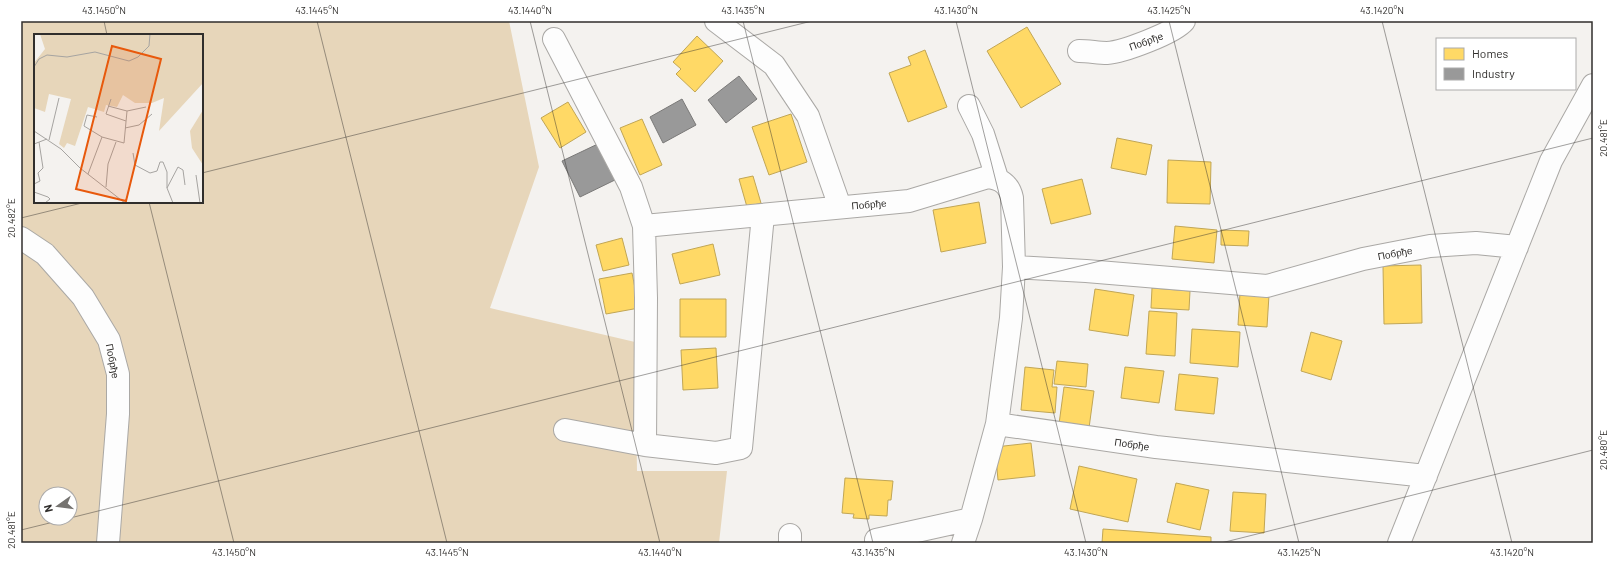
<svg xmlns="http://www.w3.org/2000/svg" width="1614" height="564" viewBox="0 0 1614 564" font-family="Barlow,sans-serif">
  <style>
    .green { fill: #e7d6ba; fill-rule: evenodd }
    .homes { fill: #ffd966; stroke: #c1a655 }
    .industry { fill: #999; stroke: #7a7978 }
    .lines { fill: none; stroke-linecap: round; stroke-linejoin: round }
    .minor-casing { stroke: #aaa8a5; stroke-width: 24 }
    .minor { stroke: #fdfdfd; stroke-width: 22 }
    .ticks { fill: none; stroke: #302e2c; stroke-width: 1; stroke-opacity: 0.45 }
    .labels { text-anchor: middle; stroke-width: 4; stroke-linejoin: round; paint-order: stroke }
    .street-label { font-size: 10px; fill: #302e2c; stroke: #fff }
    .inset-road { fill: none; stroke: #a6a4a1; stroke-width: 1 }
    .view { fill: #e8590c; fill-opacity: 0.15; stroke: #e8590c; stroke-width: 2 }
    .inset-edge { fill: none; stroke: #302e2c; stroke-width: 2 }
    .neatline { fill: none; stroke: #302e2c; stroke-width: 1.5 }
    .ticks-label { font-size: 10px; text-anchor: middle; fill: #302e2c }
  </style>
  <rect width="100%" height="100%" fill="#f4f2ef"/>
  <!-- green -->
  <path class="green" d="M21,21H509L539,167L490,308L635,342L637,471H727L719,543H21ZM35,35H202V202H35ZM46,494H70V518H46Z"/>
  <!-- homes -->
  <path class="homes" d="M1027,27L1061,84L1021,108L987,51Z
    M697,36L723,61L695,92L676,74L681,69L673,62Z
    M925,50L947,107L908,122L889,73L911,65L908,57Z
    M568,102L586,132L560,148L541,118Z
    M791,114L807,162L769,175L752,127Z
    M642,119L662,165L640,175L620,128Z
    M1117,138L1152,145L1146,175L1111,168Z
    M1168,160L1211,162L1210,204L1167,203Z
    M753,176L761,203L747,207L739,179Z
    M1082,179L1091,214L1051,224L1042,189Z
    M979,202L986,243L941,252L933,210Z
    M1175,226L1217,230L1214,263L1172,259Z
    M1221,230L1249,231L1248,246L1221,245Z
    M622,238L629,265L603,271L596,245Z
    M713,244L720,275L680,284L672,254Z
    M1421,265L1422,323L1384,324L1383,266Z
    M632,273L639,308L606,314L599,279Z
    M1152,288L1190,291L1189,310L1151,308Z
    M1095,289L1134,295L1128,336L1089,330Z
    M1240,293L1269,295L1267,327L1238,325Z
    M680,299H726V337H680Z
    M1149,311L1177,313L1175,356L1146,354Z
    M1192,329L1240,332L1238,367L1190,363Z
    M1311,332L1342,341L1331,380L1301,371Z
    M716,348L718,388L683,390L681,350Z
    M1057,361L1088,364L1086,387L1054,384Z
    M1025,367L1054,370L1052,387H1057L1055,413L1021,410Z
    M1125,367L1164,371L1159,403L1121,398Z
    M1179,374L1218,378L1214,414L1175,410Z
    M1064,387L1094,391L1089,428L1059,424Z
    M1031,443L1035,476L998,480L995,447Z
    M1079,466L1137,479L1128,522L1070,509Z
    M845,478L893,481L891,500H888L887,516L869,515V519L853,518L854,514L842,513Z
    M1176,483L1209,490L1200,530L1167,522Z
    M1233,492L1266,494L1264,533L1230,531Z
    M1103,529L1211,537V543H1102Z"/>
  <!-- industry -->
  <path class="industry" d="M739,76L757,99L726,123L708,100Z
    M682,99L696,125L663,143L650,117Z
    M602,142L619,178L580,197L562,161Z"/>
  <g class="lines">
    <!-- minor casing -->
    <g class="minor-casing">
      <path id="minor" d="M716,21L774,65L808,116L840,207
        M554,39L631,187L644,226L646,298L645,445
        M1079,51C1089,51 1098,53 1107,53C1123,52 1174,33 1184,21
        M969,106L983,134L997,178
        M644,226L909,201L988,177C1001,179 1009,184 1012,198L1014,267L1011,318L997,424L1156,447L1426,476
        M21,238L45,254L83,297L109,340L118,374V414L108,543
        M1014,267L1086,271L1267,286L1363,259L1430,246L1476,243L1517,247
        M565,430L645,445L716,453L741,448L763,215
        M790,535V543
        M876,540L971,519
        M963,543L971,519L997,424
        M1399,543L1551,161L1593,85"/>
    </g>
    <!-- minor -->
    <use href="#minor" class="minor"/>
  </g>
  <!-- ticks -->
  <path class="ticks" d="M104,21L107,35M317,21L447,543M530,21L660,543M743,21L873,543M956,21L1086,543M1169,21L1299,543M1382,21L1512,543M202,173L812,21M149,202L234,543M21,218L86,202M70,518L1593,138M21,530L70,518M1221,543L1593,450"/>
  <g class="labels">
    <!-- street labels -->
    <g class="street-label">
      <text transform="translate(1146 41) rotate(-20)" y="4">Побрђе</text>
      <text transform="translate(869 204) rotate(-5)" y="4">Побрђе</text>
      <text transform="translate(1395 253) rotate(-11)" y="4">Побрђе</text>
      <text transform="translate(113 361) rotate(79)" y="4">Побрђе</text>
      <text transform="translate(1132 444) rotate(8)" y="4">Побрђе</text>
    </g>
  </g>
  <!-- overview -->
  <g transform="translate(34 34)">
    <rect width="169" height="169" fill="#f4f2ef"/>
    <path d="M6,0H169V49L125,97L130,64L118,69H101L89,61L83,73L72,71L70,78L54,73L41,112L33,109L30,114L25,110L37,65L15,60L11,78L0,74V29L11,15ZM169,76V131L158,114L156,97Z" fill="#e7d6ba"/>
    <path class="inset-road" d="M0,33L5,25L13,21L33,23L61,18L95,27L104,23L115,12L116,0M77,65L72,80L92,87M74,72L93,77L112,73M63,83L53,81L50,92L68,103M91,94L105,91L118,80M0,97L27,115L46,134L91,169M15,106L25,64M0,110L13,105M99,119L101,131L116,139L123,137L126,128H129L133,138V154L139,169M54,140L68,103L90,109L93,77M162,141L166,169M0,150L6,147L4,139L9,134L5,108M72,153L74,130L82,108M133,154L144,133L149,136L151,151M0,158L14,163L16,165L11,169"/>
    <path class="view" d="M78,12L127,25L92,167L42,155Z"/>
    <rect width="169" height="169" class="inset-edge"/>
  </g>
  <!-- border -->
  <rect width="1614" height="564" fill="none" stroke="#ffffff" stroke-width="44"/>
  <!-- legend -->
  <rect x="1436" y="38" width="140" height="52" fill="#ffffff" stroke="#acabab"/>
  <rect x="1444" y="48" width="20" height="12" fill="#ffd966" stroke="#acabab"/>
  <text x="1472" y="58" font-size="12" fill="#302e2c">Homes</text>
  <rect x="1444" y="68" width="20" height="12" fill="#999999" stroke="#acabab"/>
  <text x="1472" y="78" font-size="12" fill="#302e2c">Industry</text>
  <!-- north arrow -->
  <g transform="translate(58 506) rotate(256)"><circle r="19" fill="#ffffff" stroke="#acabab"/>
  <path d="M0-3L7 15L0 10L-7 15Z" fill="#757370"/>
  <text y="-6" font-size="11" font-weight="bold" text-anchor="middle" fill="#302e2c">N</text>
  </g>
  <rect x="22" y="22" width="1570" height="520" class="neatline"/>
  <g class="ticks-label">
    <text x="104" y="14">43.1450°N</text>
    <text x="317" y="14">43.1445°N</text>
    <text x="530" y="14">43.1440°N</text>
    <text x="743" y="14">43.1435°N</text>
    <text x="956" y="14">43.1430°N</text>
    <text x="1169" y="14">43.1425°N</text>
    <text x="1382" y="14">43.1420°N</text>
    <text transform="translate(1603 138) rotate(-90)" y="4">20.481°E</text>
    <text transform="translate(11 218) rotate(-90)" y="4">20.482°E</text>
    <text transform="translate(1603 450) rotate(-90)" y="4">20.480°E</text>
    <text transform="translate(11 530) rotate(-90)" y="4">20.481°E</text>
    <text x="234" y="556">43.1450°N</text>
    <text x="447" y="556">43.1445°N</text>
    <text x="660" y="556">43.1440°N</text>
    <text x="873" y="556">43.1435°N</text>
    <text x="1086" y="556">43.1430°N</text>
    <text x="1299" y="556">43.1425°N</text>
    <text x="1512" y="556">43.1420°N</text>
  </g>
</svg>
